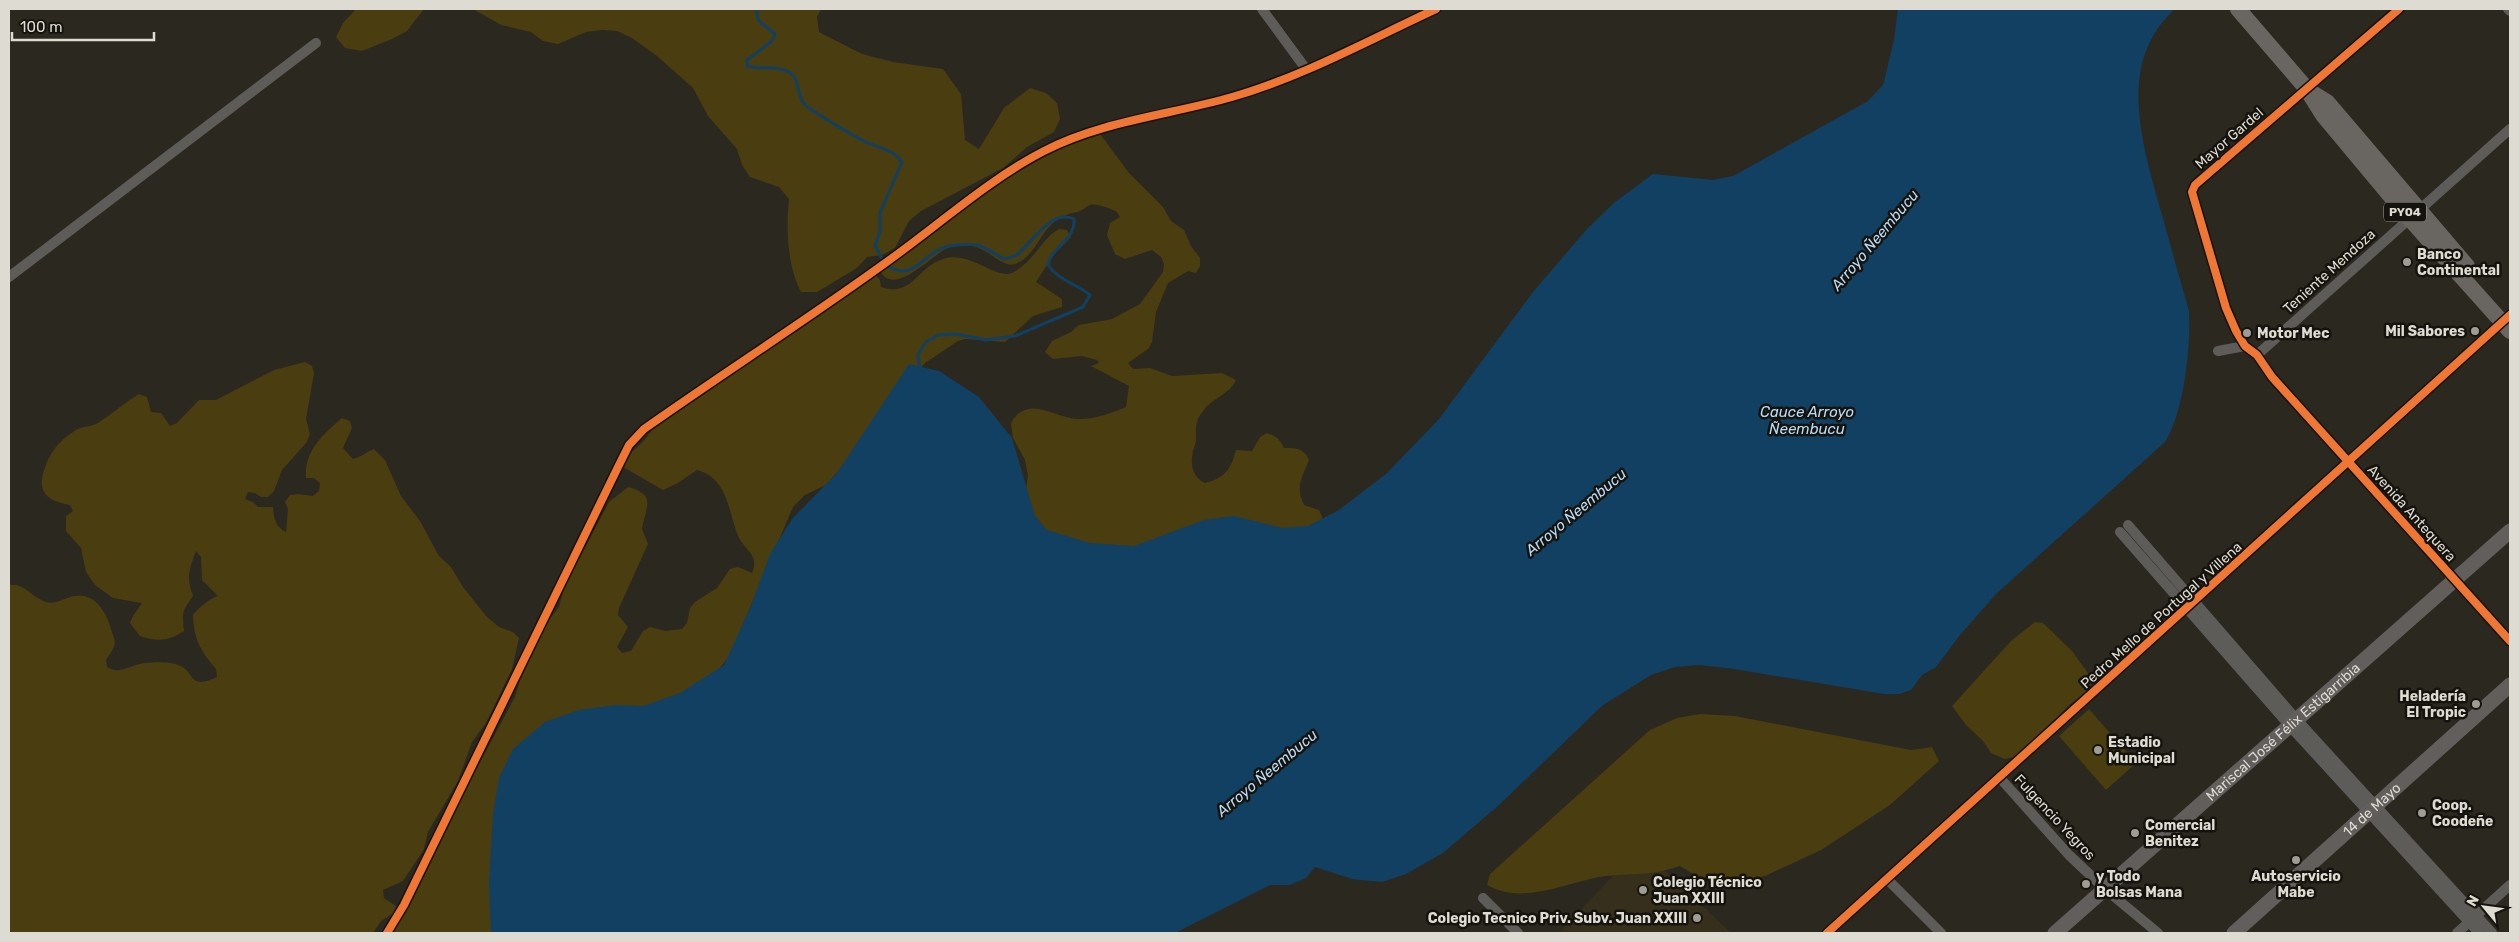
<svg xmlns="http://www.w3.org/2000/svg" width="2519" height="942" viewBox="0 0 2519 942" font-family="Rubik,sans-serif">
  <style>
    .built { fill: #352f1c }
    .green { fill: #4a3d10 }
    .water { fill: #114062 }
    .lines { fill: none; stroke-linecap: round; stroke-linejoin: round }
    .stream { stroke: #114062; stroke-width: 3 }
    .street { stroke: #5e5c59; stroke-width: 10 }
    .secondary { stroke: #615e5c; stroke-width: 15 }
    .primary { stroke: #696662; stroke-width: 16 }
    .cycleway-casing { stroke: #15130d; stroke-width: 11 }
    .cycleway { stroke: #f07635; stroke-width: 8 }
    .poi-dot { fill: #9f9c94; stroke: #15130d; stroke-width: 2 }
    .labels { text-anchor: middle; stroke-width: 5; stroke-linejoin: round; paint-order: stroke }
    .shield { fill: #15130d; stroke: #a29f97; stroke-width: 1 }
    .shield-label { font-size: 12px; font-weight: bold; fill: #dedbd2 }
    .street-label { font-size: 14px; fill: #dedbd2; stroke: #15130d }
    .poi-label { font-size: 14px; font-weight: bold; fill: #dedbd2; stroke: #15130d; text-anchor: start }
    .water-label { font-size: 15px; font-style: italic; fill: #badbf8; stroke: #15130d }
  </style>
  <rect width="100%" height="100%" fill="#2b2820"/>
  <!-- built -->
  <path class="built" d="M1640,847L1731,933H1559Z"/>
  <!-- green -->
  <path class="green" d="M356,9H424L407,31L392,39L362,51L345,48L336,37L343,23Z
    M473,9H821L817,17L819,32L862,54L893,62L943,69L961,94L965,140L979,149L1004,108L1030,88L1046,93L1057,103L1060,119L1054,132L1027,147L1003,168L921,211L909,221L895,248L882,255L867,257L857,268L817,292H801C787,265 786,229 789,199L779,187L750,177L742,165L737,149L708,116L693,88L657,56L632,38L617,31L602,30L586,32L558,44L543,41L531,32L501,25Z
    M1095,127L1129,173L1163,207L1171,221L1184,230L1191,246L1200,258V266L1196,273L1188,271L1168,283L1156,312L1152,342L1148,349L1128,363L1133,369L1150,368L1172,376L1222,373L1236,380C1230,394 1212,398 1203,411C1195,421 1196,428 1196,440C1196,444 1194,447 1193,451C1190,464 1192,477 1205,483C1225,478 1231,469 1236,450L1252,451L1260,437L1267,433C1276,436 1280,439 1284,448C1296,448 1304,448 1309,460C1302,478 1295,486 1304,505L1319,510L1322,517V525L1145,558L1040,533L1026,489L1028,475L1025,460L1013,438L1011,423C1027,394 1053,417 1077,419C1093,420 1111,413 1126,407L1129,386L1091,366L1099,363L1097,360L1082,356L1053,359L1045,352L1052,341L1071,332L1079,325L1112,319L1140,304L1163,272L1164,264L1161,257L1152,250L1125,259L1115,254L1107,235L1110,223L1120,217L1116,211C1109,209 1098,203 1090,205C1086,207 1082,211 1077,212C1038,219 1042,254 1015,264C1000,270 983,237 952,246C934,251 894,301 879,269L1007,174Z
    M1059,229L1067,230L1071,237L1055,253L1036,282L1062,299V307L1033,316L1005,342L965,339L958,341L925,363L914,375L895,406L826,485L805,495L793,507L729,657L714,675L495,836L490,868L524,933H390L419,885L438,841L515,697L522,673L548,621L559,607L564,588L609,502L628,487C658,495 645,508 642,529L648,544L619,608L618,615L628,627L617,647L622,653L631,651L643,631L650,627L665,631L682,629L687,623L690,608L695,602L717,588L730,569L738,567L752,573C760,555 745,551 738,536C728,511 728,478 697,470L678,483L663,490L623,467C628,450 642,447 651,431L874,273L880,280L881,287C912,298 917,267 943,259C969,250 997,280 1012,273C1034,262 1041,239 1059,229Z
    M305,362L312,366L314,373L306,419L310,434L307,442L282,470L274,491L268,497H261L255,493L248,492L245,499L253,502L258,507H273C274,519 275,526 286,532L288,509L285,502L290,495L298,494L313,496L319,491L320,483L314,478H306C304,451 323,434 342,418L350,421L352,428L343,448L353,459C362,457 366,452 374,449L385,460L401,496L420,521L439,556L451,567L463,587L487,617L499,627L513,632L519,638L512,669L486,723L472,742L458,781L428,832L424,849L403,881L383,890L384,898L396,906L394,913L381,921L373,933H9V585C25,583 31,597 46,602C57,605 65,597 75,596C93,592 106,611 110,626C116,645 118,642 106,660L107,667C119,674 125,668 136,665C146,662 168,661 178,665C196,671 187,691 217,677L216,669C201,652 193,638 193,615C201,606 207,600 218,596L202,580L201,557L196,551C189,570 186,577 193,596C182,612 182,611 184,631C170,641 156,642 140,636L130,623L133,616L142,603L113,598L95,585L86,572L81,548L66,531V516L73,511L70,505C56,502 40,498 42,480C45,459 57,441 76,430C83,426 91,427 98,423C112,414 124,403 139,394L147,397L151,412L161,413L170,426L177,423L199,400H216L274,370Z
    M2035,622L2043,623L2072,651L2090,676L2091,683L2088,691L2069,705L2037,738L2013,757L2005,759L1991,753L1983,741L1966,725L1952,706L2011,641Z
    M2089,709L2136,763L2106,790L2059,736Z
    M1700,714L1735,716L1911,750L1932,747L1939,761L1890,805L1821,850L1765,876L1729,884L1695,875L1680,866C1670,869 1660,872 1650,873C1633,875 1616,874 1599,877C1563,884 1522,905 1487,885L1490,874L1650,730L1677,718Z"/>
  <!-- water -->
  <path class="water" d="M1898,9H2175C2116,62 2142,143 2160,208C2170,243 2179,277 2189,311C2191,346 2184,413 2165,442L1996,594L1960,635L1936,667L1922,675L1911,690L1899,694H1884L1734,669L1699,665L1675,667L1651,675L1603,705L1499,805L1443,853L1406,874L1382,882L1352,879L1315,867L1306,878L1290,885H1270L1175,933H491L489,884L493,814L499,778L513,749L545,722L579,710L616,705L643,706L680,693L724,665L751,606L770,554L792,519L837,473L909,364L939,371L979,397L1012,438L1035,516L1047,530L1090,543L1134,546L1204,520L1234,516L1282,528L1308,526L1339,510L1387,473L1439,419L1533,292L1587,229L1615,202L1653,174L1713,180L1733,176L1868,101L1883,85L1894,40Z"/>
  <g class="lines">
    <!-- stream -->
    <path class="stream" d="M756,9L759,21L775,34L772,41L747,60V66C760,70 776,65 789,72C802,79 794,98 809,108C827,120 846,132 866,142C879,148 894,150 902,162L880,213V232L875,245L883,261
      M887,266C911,280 919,261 938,250C946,245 971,243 980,246C988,249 997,255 1004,259C1009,258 1016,256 1019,253C1034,240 1052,209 1074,219C1076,240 1051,247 1048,265C1058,280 1077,284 1090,295L1083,307L1015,336L986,340L956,334L938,335L926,342L918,354L920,370"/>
    <!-- street -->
    <path class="street" d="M1262,9L1306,69
      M2399,9L2195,185L2192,192L2226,308L2236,331L2245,346L2257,355L2272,377L2510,641
      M2508,9L2510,11
      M9,277L316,43
      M2218,351L2245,346
      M2257,355L2510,129
      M2128,525L2297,720L2492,933
      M2120,532L2289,725L2479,933
      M2000,778L2069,855L2105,889L2158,933
      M1887,879L1941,933
      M1483,898L1518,933
      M387,933L404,905L618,467L629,445L644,429C725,372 808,319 888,261C937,226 991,178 1044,151C1102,121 1169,115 1232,97C1302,77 1369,40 1436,9
      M1827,933L2510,315
      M2457,933L2510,885"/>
    <!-- secondary -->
    <g class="secondary">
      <path id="s1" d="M2055,933L2510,531"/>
      <path id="s2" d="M2234,933L2510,685"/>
    </g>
    <!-- primary -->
    <path class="primary" d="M2238,9L2306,88L2323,115L2409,218L2510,331
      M2314,94L2327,102L2467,266"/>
    <!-- cycleway casing -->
    <g class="cycleway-casing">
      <path id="cycleway" d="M2399,9L2195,185L2192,192L2226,308L2236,331L2245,346L2257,355L2272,377L2510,641
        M387,933L404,905L618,467L629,445L644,429C725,372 808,319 888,261C937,226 991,178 1044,151C1102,121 1169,115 1232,97C1302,77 1369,40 1436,9
        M1827,933L2510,315"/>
    </g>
    <!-- cycleway -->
    <use href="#cycleway" class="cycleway"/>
  </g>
  <!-- markers -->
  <g class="poi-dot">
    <circle cx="2407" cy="262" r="5"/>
    <circle cx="2475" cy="331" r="5"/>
    <circle cx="2247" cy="333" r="5"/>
    <circle cx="2476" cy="704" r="5"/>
    <circle cx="2098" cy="750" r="5"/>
    <circle cx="2422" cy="813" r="5"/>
    <circle cx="2135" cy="833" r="5"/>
    <circle cx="2296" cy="860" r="5"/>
    <circle cx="2086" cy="884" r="5"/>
    <circle cx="1643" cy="890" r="5"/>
    <circle cx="1697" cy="918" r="5"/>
  </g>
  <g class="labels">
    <!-- shield labels -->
    <rect class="shield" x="2384" y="202.5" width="42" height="19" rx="4"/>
    <g class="shield-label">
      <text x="2405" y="216">PY04</text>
    </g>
    <!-- street labels -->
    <g class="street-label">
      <text transform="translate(2229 138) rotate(-41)" y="5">Mayor Gardel</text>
      <text transform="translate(2329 271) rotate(-42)" y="5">Teniente Mendoza</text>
      <text transform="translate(2412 513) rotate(48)" y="5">Avenida Antequera</text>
      <text transform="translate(2161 615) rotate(-42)" y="5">Pedro Mello de Portugal y Villena</text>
      <text dy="5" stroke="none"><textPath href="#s1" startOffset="304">Mariscal José Félix Estigarribia</textPath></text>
      <text dy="5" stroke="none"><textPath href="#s2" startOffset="185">14 de Mayo</textPath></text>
      <text transform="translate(2055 817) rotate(47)" y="5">Fulgencio Yegros</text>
    </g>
    <!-- poi labels -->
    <g class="poi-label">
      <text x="2417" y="259">Banco<tspan x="2417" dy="16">Continental</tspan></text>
      <text x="2465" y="336" text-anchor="end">Mil Sabores</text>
      <text x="2257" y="338">Motor Mec</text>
      <text x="2466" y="701" text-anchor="end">Heladería<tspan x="2466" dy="16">El Tropic</tspan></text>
      <text x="2108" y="747">Estadio<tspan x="2108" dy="16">Municipal</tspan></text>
      <text x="2432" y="810">Coop.<tspan x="2432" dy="16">Coodeñe</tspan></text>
      <text x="2145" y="830">Comercial<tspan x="2145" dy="16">Benitez</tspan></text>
      <text x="2096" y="881">y Todo<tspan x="2096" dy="16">Bolsas Mana</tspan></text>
      <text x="2296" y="881" text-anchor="middle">Autoservicio<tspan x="2296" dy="16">Mabe</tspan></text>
      <text x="1653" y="887">Colegio Técnico<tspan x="1653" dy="16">Juan XXIII</tspan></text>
      <text x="1687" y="923" text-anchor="end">Colegio Tecnico Priv. Subv. Juan XXIII</text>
    </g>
    <!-- water labels -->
    <g class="water-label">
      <text transform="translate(1875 240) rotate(-50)" y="5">Arroyo Ñeembucu</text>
      <text x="1807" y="417">Cauce Arroyo<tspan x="1807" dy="17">Ñeembucu</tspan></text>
      <text transform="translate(1576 512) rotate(-40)" y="5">Arroyo Ñeembucu</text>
      <text transform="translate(1267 773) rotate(-40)" y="5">Arroyo Ñeembucu</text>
    </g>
  </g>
  <!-- border -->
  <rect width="2519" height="942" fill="none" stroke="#dedbd2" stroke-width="20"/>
  <!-- north arrow -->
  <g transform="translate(2484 907) rotate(299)" stroke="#15130d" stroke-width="4" paint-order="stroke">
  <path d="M0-4L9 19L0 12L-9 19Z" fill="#dedbd2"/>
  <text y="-8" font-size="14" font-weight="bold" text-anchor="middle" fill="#dedbd2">N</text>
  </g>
  <!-- scale -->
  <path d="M12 32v8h142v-8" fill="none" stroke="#dedbd2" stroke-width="2.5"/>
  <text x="20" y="32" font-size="15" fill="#dedbd2" stroke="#15130d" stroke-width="4" paint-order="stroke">100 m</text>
</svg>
